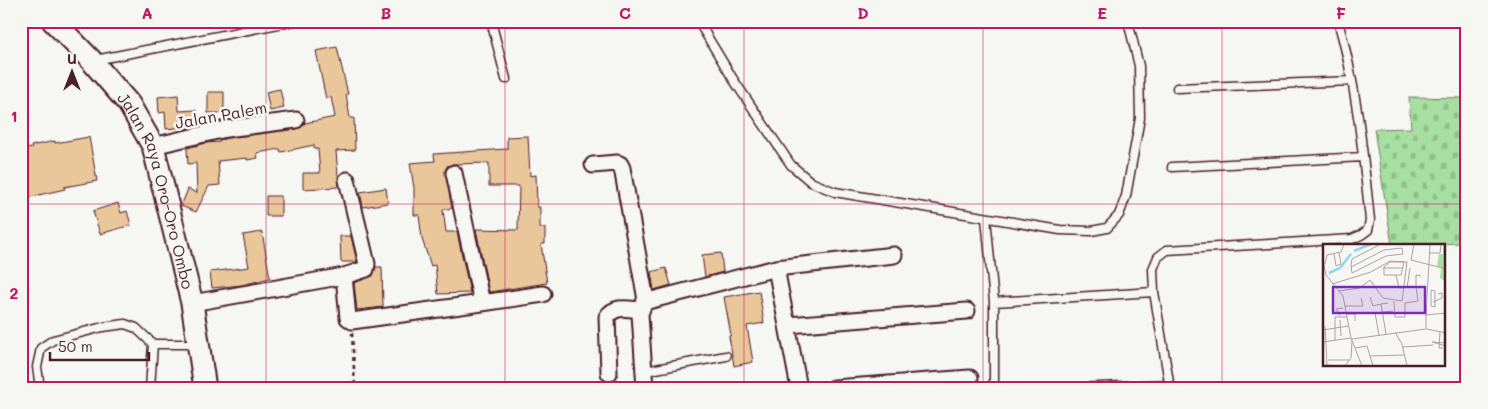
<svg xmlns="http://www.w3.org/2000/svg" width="1488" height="409" viewBox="0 0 1488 409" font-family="Mali,sans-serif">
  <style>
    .cemetery { fill: url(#cemetery-stones); stroke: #787e66 }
    .building { fill: #eac69b; stroke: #4a1f2b }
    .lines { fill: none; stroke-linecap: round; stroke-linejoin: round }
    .service-casing { stroke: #4a1f2b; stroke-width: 11 }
    .minor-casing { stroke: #4a1f2b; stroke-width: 19 }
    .secondary-casing { stroke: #4a1f2b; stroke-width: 25 }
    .path { stroke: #4a1f2b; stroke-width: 2.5; stroke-dasharray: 4 4; stroke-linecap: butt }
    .service { stroke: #f6f6f2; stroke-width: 8 }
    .minor { stroke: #f6f6f2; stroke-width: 15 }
    .secondary { stroke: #f6f6f2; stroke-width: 21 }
    .grid { fill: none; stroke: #c2185b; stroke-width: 1; stroke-opacity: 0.55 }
    .labels { text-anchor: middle; stroke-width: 5; stroke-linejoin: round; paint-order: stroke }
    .street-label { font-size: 16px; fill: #4a1f2b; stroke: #f6f6f2 }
    .inset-river { fill: none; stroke: #90d7f2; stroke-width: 2.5 }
    .inset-road { fill: none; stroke: #b1a0a2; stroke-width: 1 }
    .view { fill: #7b2cbf; fill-opacity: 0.15; stroke: #7b2cbf; stroke-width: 2.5 }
    .inset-edge { fill: none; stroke: #4a1f2b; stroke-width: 2.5 }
    .neatline { fill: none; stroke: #c2185b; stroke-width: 2 }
    .grid-label { font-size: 16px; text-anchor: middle; font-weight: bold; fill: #c2185b }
  </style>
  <defs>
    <pattern id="cemetery-stones" width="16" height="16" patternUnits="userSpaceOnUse" patternTransform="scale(1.25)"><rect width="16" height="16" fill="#a7dea1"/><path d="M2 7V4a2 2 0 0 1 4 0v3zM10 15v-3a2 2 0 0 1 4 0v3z" fill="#91be8b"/></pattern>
  </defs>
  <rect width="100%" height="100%" fill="#f6f6f2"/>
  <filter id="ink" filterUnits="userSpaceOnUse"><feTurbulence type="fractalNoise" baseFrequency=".02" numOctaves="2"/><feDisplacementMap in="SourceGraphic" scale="10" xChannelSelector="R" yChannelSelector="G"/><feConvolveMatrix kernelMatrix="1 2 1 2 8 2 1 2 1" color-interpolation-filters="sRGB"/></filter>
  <g filter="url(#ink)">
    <!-- cemetery -->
    <path class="cemetery" d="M1409,97L1467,98V243L1392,245L1374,129L1411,128Z"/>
    <!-- building -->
    <path class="building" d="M337,47L348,94H346L350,118H354L355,150L336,151L339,187L303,189V173H320L318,149H314V145L281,152L280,149L257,153L258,158L247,160V158L218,161L220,185L209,186L196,212L181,206L188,189L197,193L196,163L188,164L187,148L206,143L220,142L219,140L228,138L297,129L302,127L305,123L335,117L331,97L326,99L316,51Z
      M280,89L284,108L270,111L266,92Z
      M208,92H224V113H208Z
      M178,95L179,111L196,110L197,126L185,129V127L166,129L165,112L159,113L158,97Z
      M528,136L530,176L536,175L537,207H540V228H545V244H541L547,283L489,292L476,229L518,230L519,186H489V163L453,164L447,166L445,171L452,208L443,210L446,232H457L470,293L438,294L435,265L431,266L422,239L419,215H414V188L410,163L435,161L434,154L507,149V137Z
      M89,137L97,181L64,187L65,189L21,199V150L32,148L31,146L55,141V143Z
      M386,188L388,203L363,207L360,192Z
      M266,196H281V216H266Z
      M118,203L121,213L127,211L131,225L100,234L93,211Z
      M262,232L270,278L242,285L212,288L210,272L249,267L243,235Z
      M340,236H351L357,262H341Z
      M721,253L723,272L705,277L702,255Z
      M376,267H382L383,307L357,310L354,283L373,276Z
      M666,268L671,285L654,290L651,272Z
      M759,291L764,323L747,326L753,362L734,366L729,336L731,335L724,297Z"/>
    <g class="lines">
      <!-- service casing -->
      <g class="service-casing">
        <path id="service" d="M491,21L506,79
          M698,21L733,79L791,165L811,182L835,192L1060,230L1091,231L1107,228L1119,215L1126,196L1140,118L1139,66L1128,21
          M95,60L294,21
          M1177,88L1352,81
          M1172,167L1363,157
          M986,218L994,302V388
          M994,302L1154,292
          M645,371L726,356
          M40,388L37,367L41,348L53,340L103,327L125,324L136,328L153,344
          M150,388L153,344H196
          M1076,388L1170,384
          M1170,388L1154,292L1153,269L1158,257L1167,250L1352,239L1361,235L1368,230L1370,220C1363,154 1357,86 1338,21"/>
      </g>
      <!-- minor casing -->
      <g class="minor-casing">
        <path id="minor" d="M153,146L226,129L296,120
          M593,165L617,163L620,164L622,168L646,300L648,301L776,268
          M344,276L348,318L352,321L482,303L454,173
          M192,303L344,276L366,269L367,264L347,180
          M482,303L543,294
          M788,325L967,311
          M609,373L607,317C615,305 628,309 641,310
          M645,388L640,314L645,300
          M799,388L776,268L894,255
          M834,388L970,378"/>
      </g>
      <!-- secondary casing -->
      <g class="secondary-casing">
        <g id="secondary">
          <path id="s1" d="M53,21L91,60L129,104L153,146L192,303L205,388"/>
        </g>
      </g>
      <!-- path -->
      <path class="path" d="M352,333L355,388"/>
      <!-- service -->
      <use href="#service" class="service"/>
      <!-- minor -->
      <use href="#minor" class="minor"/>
      <!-- secondary -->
      <use href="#secondary" class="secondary"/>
    </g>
  </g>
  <!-- grid -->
  <path class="grid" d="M266,21V388M505,21V388M744,21V388M983,21V388M1222,21V388M21,204H1467"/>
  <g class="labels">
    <!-- street labels -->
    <g class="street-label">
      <text transform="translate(221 115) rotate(-10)" y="6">Jalan Palem</text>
      <text dy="6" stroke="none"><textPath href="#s1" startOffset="204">Jalan Raya Oro-Oro Ombo</textPath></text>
    </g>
  </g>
  <!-- overview -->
  <g transform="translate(1323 244)">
    <rect width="122" height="122" fill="#f6f6f2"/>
    <path d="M120,0H122V37L117,34L118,24L114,22L116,10H120Z" fill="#a7dea1"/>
    <path class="inset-river" d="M31,7L48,0M6,29L17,24L28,10"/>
    <path class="inset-road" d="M91,0L88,16L123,25M106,9H117L118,0M11,10L13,22L18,20L16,9M0,16L3,31L20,52L28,94L39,122M67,18H81L78,31H61V23ZM2,20L4,11L18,8L21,0M28,23L61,6L79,4L80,10L63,12L29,29L28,21L29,15L56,1M60,24H80M73,31L76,44L93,43V31L98,32M9,40L48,28L67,17L84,18L79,57L60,54L47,36L37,44L16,47M84,44L87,24M108,46L112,47V63L108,62ZM47,53L50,62L58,60M71,57L72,73H82V59L95,57L93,43M110,58L119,54V49L115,50M22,62H40L38,54M50,69L70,67M52,69L56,91M23,70H32V77M17,72L13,65L20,64M103,72L107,0M17,76L18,92M2,82L4,121M104,85L123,89M0,86L25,82M72,88L79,100L84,122M117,88L116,104H120M63,90L58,60L65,59M29,95L103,85V71L123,69M12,96V73H24M0,98L28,94M122,99L109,98L123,102M80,103L110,101M32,104L44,102L50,122M47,112L82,111M5,116H26M0,121L22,122M22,122L28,114L29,97M96,122H120"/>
    <path class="view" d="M10,43H102V69H10Z"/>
    <rect width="122" height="122" class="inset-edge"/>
  </g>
  <!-- margin -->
  <rect width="1488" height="409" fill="none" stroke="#f6f6f2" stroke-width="55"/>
  <!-- north arrow -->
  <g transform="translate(72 72)" stroke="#f6f6f2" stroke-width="4" paint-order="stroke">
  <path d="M0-4L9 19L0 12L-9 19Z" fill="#4a1f2b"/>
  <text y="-8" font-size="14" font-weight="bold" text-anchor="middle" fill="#4a1f2b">U</text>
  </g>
  <!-- scale -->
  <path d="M50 352v8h99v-8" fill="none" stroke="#4a1f2b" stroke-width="2.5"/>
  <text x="58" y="352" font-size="15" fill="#4a1f2b" stroke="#f6f6f2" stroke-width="4" paint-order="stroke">50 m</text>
  <rect x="28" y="28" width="1432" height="354" class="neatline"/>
  <g class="grid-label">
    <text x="147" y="19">A</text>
    <text x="386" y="19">B</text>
    <text x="625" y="19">C</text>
    <text x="863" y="19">D</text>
    <text x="1102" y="19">E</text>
    <text x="1341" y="19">F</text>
    <text x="14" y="122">1</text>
    <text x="14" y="299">2</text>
  </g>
</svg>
